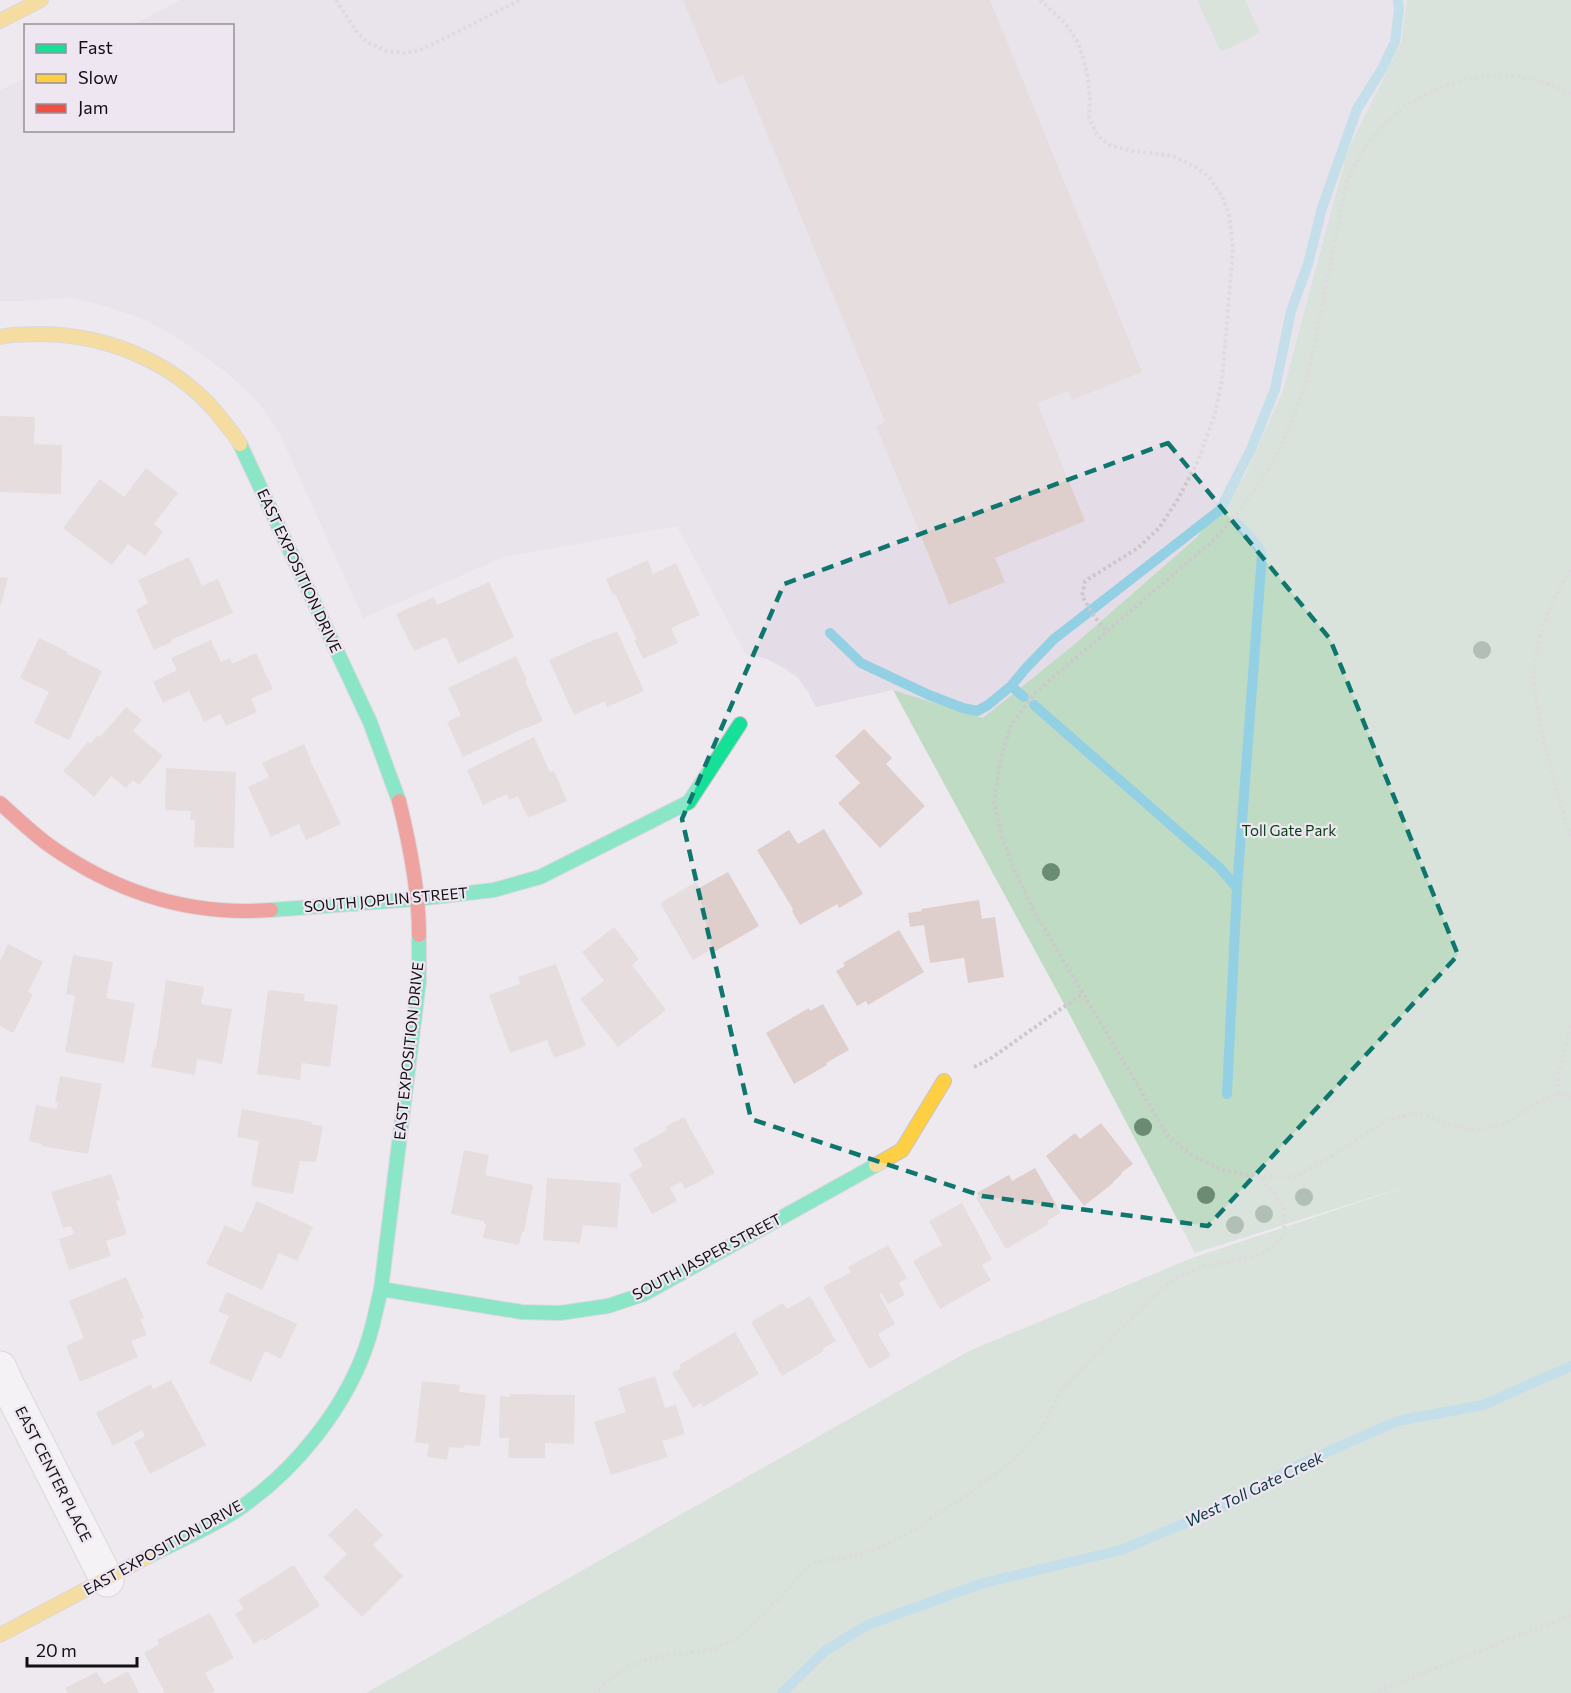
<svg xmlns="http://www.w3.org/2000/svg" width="1571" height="1693" viewBox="0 0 1571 1693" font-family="Commissioner,sans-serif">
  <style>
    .built { fill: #e4dce7 }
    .green { fill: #c0dbc3 }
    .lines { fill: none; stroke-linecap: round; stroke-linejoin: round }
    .stream { stroke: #93d0e4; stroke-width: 10 }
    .building { fill: #decfcc }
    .street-casing { stroke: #c7c4c8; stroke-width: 35 }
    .fast-casing { stroke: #c7c4c8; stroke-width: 16 }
    .slow-casing { stroke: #c7c4c8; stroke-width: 16 }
    .jam-casing { stroke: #c7c4c8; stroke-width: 16 }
    .path { stroke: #cbc9cb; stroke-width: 4; stroke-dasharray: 3 3; stroke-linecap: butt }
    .street { stroke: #fcfcfc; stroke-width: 33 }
    .fast { stroke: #16e098; stroke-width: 14 }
    .slow { stroke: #ffcf43; stroke-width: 14 }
    .jam { stroke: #f24e42; stroke-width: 14 }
    .tree { fill: #6b8c73 }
    .marked { fill: none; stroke: #0f766e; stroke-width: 4.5; stroke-dasharray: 12 8; stroke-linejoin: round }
    .labels { text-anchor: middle; stroke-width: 4.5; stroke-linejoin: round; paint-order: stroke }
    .street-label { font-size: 15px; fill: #120f13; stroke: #eee6f1 }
    .park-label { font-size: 15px; fill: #003f0f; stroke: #eee6f1 }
    .water-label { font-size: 16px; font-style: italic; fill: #0a3541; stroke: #eee6f1 }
  </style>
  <rect width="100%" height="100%" fill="#ede9ee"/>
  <!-- built -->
  <path class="built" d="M180,0H1407L1401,43L1347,152L1283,391L1244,477L1196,538L1076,643L983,719L893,690L816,707L808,692L797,677L782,667L765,658L746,655L677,526L504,557L363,618L280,434L258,402L227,373L184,342L146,320L105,306L71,298L21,301H0V90L25,79L26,130H232V26L133,25Z"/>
  <!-- green -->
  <path class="green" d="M1197,0H1245L1260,33L1221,52Z
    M1407,0H1571V1693H366L969,1351L1192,1258L1414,1184L1195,1253L1063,1002L893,690L983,718L1076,643L1196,538L1244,477L1283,391L1347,152L1401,43Z"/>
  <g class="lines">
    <!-- stream -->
    <path class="stream" d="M830,633L861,663L929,695L963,708L977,711L988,705L1011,686L1026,668L1054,639L1220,510L1251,449L1275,389L1291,311L1308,264L1322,208L1357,109L1382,69L1395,42L1399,9L1398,0
      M1011,686L1024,697
      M1034,705L1220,868L1237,888
      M1227,1094L1237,888L1262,555L1258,546L1237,523
      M782,1693L825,1651L867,1625L983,1583L1121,1550L1221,1508L1296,1466L1397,1421L1483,1405L1571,1366"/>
  </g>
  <!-- building -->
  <path class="building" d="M683,0H990L1142,372L1072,400L1068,391L1037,403L1085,521L995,558L1005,582L949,605L876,426L885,422L743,75L718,85Z
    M0,416L35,417L34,444L62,445L61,494L0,492Z
    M146,468L178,493L154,524L163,532L145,556L128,544L112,565L63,528L100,479L124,497Z
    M189,557L202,586L218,579L233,613L171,640L172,642L154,650L136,610L148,603L138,580Z
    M648,560L653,574L676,563L700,615L671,628L678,643L643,659L634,640H637L615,594L613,595L606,579Z
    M0,577L8,578L1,605H0Z
    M489,582L514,637L458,664L446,637L414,651L396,614L434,597L437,605Z
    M617,631L644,691L607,707L605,701L574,715L549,660L598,638V639Z
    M39,638L68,652L67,654L102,671L69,740L34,723L49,692L20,678Z
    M211,640L221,662L230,658L232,664L256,653L273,689L251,699L257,712L226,726L220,714L204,722L189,691L163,703L153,682L177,670L171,658Z
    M516,656L527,680L525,681L543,721L527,728V727L463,757L447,722L461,715L448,688Z
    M126,707L142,720L133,731L163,756L139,785L133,780L126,788L111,776L94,797L63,771L88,742L90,744L98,735L100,737Z
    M864,729L892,758L886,764L925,806L880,848L838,803L860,783L835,756Z
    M534,737L550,772L554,771L567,801L528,818L518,796L509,800L507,794L483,805L467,770Z
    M304,744L311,760H310L341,824L306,840L299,824L271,837L248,787L269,777L262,763Z
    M166,768L236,772L234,848L194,847L195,820H190L191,811L165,810Z
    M824,829L863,894L839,908L837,904L800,925L792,911L793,909L757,850L789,830L798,844Z
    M728,872L759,926L712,953L710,950L693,960L660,903L696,882L699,888Z
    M979,900L982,919L995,917L1004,977L968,983L964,958L930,963L924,925L910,927L908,913L922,911L921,909Z
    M614,927L639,959L632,965L666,1010L618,1047L580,999L604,981L582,952Z
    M899,930L924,972L868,1005L866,1001L857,1006L836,971L845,966L843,963Z
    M8,944L43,962L28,992L33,994L13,1033L0,1026V961Z
    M73,955L113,962L106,998L135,1003L124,1063L65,1052L75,996L66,994Z
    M556,964L586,1046L554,1058L547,1040L510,1053L489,995L520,984L518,977Z
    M166,980L204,987L201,1004L232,1009L222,1064L197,1059L195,1075L151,1067L154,1049H156Z
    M268,990L305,994L304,1001L338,1005L330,1067L302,1063L300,1080L257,1074Z
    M823,1004L849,1050L826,1063L827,1065L794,1084L766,1033L809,1008L810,1011Z
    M60,1076L102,1084L88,1154L42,1146V1144L29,1141L36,1105L56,1109L58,1103H55Z
    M242,1109L312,1122L311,1124L323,1126L316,1162L300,1161L293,1194L251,1186L259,1141L237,1137Z
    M684,1117L715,1173L685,1189L681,1182L670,1188L677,1201L652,1214L629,1174L643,1166L633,1149L667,1130L665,1127Z
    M1101,1123L1133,1164L1121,1173L1122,1174L1113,1182V1183L1084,1206L1046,1156L1075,1133L1080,1139Z
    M464,1150L489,1155L485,1175L533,1185L524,1232H522L519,1245L483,1238L486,1224H484V1221L451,1214Z
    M1035,1168L1061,1213L1047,1221L1049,1224L1006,1249L976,1198L979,1196L977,1193L1009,1175L1012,1181Z
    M111,1174L120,1200L116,1201L127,1234L106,1241L111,1256L69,1270L59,1239L74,1234L71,1226L63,1228L51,1192Z
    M547,1178L621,1183L617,1228L583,1225L580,1243L543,1240Z
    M257,1201L313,1227L297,1261L279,1253L262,1290L206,1264L225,1225L242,1233Z
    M962,1203L992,1259L982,1265L991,1280L940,1309L913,1261L942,1245L929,1221Z
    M888,1245L907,1278L899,1283L905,1295L888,1304L881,1293L879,1294L895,1324L878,1334L891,1356L869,1369L823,1287L851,1272L848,1267Z
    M126,1277L144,1318L140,1319L147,1335L131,1341L138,1357L80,1382L66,1346L84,1338L69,1301Z
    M227,1292L297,1324L281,1359L265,1351L251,1382L209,1363L229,1316L218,1311Z
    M810,1296L836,1341L822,1349L824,1351L782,1376L751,1322L783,1303L787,1309Z
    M735,1332L759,1374L703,1407L701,1403L693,1408L672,1373L681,1368L679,1365Z
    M655,1376L665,1408L676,1405L685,1434L662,1441L668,1457L611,1475L594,1422L626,1412L618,1388Z
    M171,1380L206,1445L150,1474L134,1442L145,1436L142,1430L113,1446L96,1413L151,1384L153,1389Z
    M422,1381L460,1385L459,1392L486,1395L480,1446L465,1445L464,1448L449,1447L447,1460L427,1457L429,1444L415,1442Z
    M510,1394L575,1395L574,1444L545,1443V1458H508L509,1438H499L500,1396L510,1397Z
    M356,1508L383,1535L373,1545L403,1576L362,1617L323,1577L347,1554L328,1535Z
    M294,1565L320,1606L264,1641L263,1638L254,1644L235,1614L244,1609L238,1600Z
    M210,1613L234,1658L205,1673L215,1691L211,1693H165L144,1653L159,1644L157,1640Z
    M128,1671L139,1693H68L65,1688L97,1672L104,1684Z"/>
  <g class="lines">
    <!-- street casing -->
    <g class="street-casing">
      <path id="street" d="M0,1368L6,1382L107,1580"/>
    </g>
    <!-- fast casing -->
    <g class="fast-casing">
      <path id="fast" d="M240,444L370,722L399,801
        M271,910L417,899L494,890L540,877L689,802L740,724
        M381,1289L522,1312L560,1313L608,1306L644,1294L876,1165
        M149,1556C177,1542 209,1528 234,1512C294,1473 348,1406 369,1338C374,1322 377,1305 381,1289L419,981V935"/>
    </g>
    <!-- slow casing -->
    <g class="slow-casing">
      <path id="slow" d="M0,21L41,0
        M0,337C13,334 28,334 42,334C111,335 181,365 224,422C229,429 236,436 240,444
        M876,1165L902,1150L944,1081
        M0,1635L149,1556"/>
    </g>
    <!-- jam casing -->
    <g class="jam-casing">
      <path id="jam" d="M399,801C410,845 419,890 419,935
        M0,803C17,818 34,835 53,848C118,893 192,916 271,910"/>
    </g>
    <!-- path -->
    <path class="path" d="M336,0L356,31L367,42L386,51L406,53L420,50L437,42L520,0
      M1040,0L1065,23L1079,44L1087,73L1090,98L1089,117L1097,135L1109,145L1132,151L1173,156L1194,166L1209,177L1222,196L1229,215L1233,249L1222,381L1215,414L1197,463L1178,499L1159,528L1138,548L1085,581L1082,596L1094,616L1107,632
      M1571,94C1528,72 1487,69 1443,87C1393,108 1369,133 1347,181L1308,375L1294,417L1274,460L1252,495L1217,537L1035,693L1011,725L1001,757L994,803L1001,834L1014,869L1035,913L1168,1136L1195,1157L1223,1170L1259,1177H1294L1327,1159L1388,1119L1418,1113L1448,1124L1477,1131L1507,1123L1533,1105L1558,1093L1571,1097
      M1571,570C1550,601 1535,640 1534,677C1534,695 1539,715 1542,732C1550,768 1560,803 1571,838
      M974,1067L990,1059L1082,994
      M1558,1093L1559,1071L1571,1024
      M594,1693L605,1683L626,1668L654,1657L703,1651L716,1648L739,1637L781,1597L802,1571L814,1563L859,1555L883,1546L913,1530L970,1493L1016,1458L1044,1426L1060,1392L1152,1298L1177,1277L1201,1267L1252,1257L1271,1249L1284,1234V1210L1274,1192L1260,1178
      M1373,1693L1571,1615
      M1387,1693L1394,1685"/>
    <!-- street -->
    <use href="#street" class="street"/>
    <!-- fast -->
    <use href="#fast" class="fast"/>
    <!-- slow -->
    <use href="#slow" class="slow"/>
    <!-- jam -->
    <use href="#jam" class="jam"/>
  </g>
  <!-- trees -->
  <g class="tree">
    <circle cx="1482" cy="650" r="9"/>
    <circle cx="1051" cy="872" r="9"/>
    <circle cx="1143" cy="1127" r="9"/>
    <circle cx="1206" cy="1195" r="9"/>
    <circle cx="1304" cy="1197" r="9"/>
    <circle cx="1264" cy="1214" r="9"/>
    <circle cx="1235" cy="1225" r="9"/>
  </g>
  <!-- marked area -->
  <path d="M0 0H1571V1693H0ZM1168,443L1330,639L1458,955L1208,1226L982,1196L751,1119L682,819L784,584Z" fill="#ede9ee" fill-opacity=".55" fill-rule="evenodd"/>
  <path class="marked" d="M1168,443L1330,639L1458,955L1208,1226L982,1196L751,1119L682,819L784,584Z"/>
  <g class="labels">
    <!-- street labels -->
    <g class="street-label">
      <text transform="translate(299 571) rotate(65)" y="5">EAST EXPOSITION DRIVE</text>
      <text transform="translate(386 900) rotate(-5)" y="5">SOUTH JOPLIN STREET</text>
      <text transform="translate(409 1051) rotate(-84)" y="5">EAST EXPOSITION DRIVE</text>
      <text transform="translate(707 1257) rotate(-28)" y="5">SOUTH JASPER STREET</text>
      <text transform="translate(53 1474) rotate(63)" y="5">EAST CENTER PLACE</text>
      <text transform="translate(163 1548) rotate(-29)" y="5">EAST EXPOSITION DRIVE</text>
    </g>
    <!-- park labels -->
    <g class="park-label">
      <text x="1289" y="836">Toll Gate Park</text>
    </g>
    <!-- water labels -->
    <g class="water-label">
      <text transform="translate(1254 1489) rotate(-26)" y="6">West Toll Gate Creek</text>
    </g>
  </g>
  <!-- legend -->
  <rect x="24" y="24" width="210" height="108" fill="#eee6f1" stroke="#969098" stroke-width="1.5"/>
  <rect x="36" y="44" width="30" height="9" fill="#16e098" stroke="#969098" stroke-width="1.5"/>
  <text x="78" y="54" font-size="18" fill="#120f13">Fast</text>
  <rect x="36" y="74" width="30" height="9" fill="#ffcf43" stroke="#969098" stroke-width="1.5"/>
  <text x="78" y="84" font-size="18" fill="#120f13">Slow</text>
  <rect x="36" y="104" width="30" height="9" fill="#f24e42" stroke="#969098" stroke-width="1.5"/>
  <text x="78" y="114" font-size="18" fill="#120f13">Jam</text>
  <!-- scale -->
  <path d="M27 1657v9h110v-9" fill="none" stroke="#120f13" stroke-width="3"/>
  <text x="36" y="1657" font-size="18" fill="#120f13" stroke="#eee6f1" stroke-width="4.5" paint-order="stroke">20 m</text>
</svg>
